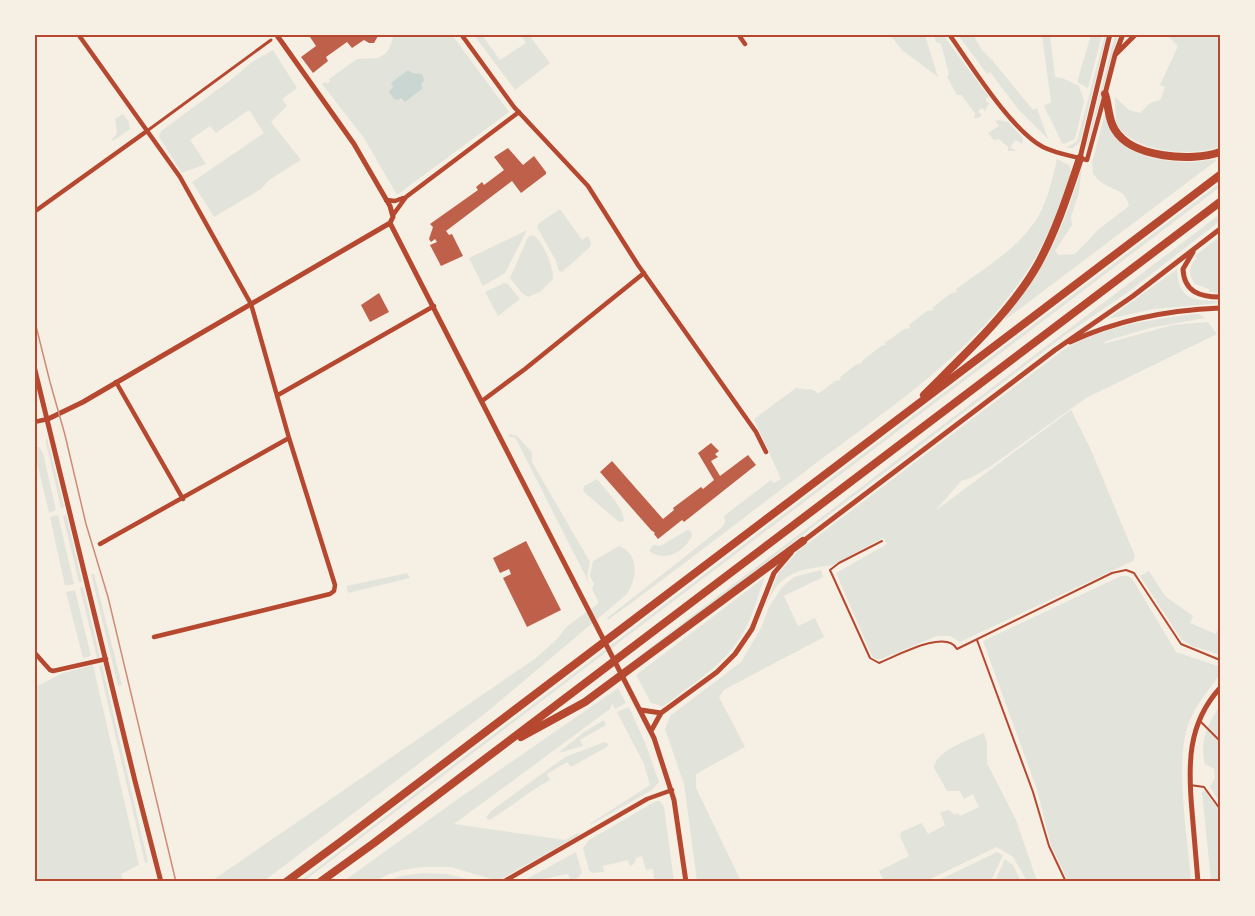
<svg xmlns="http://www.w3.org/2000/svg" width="1255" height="916" viewBox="0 0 1255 916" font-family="Montserrat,sans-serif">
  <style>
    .green { fill: #e2e4dc }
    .water { fill: #c9d6d2 }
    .building { fill: #bf614a }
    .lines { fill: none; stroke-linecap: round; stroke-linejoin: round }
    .service { stroke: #b5482f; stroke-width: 2 }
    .pedestrian { stroke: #b5482f; stroke-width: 3 }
    .minor { stroke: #b5482f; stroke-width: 4.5 }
    .tertiary { stroke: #b5482f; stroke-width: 5 }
    .motorway { stroke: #b5482f; stroke-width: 8 }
    .tram { stroke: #cf8b77; stroke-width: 1.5 }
    .neatline { fill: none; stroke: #b5482f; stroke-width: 2 }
  </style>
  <rect width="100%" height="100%" fill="#f6efe4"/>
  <!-- green -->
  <path class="green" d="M394,35H452L509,112L397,195L364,138L322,84L325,82L327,84L330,81L329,79L357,59L378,58L385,54L389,49Z
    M474,35H482L500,60L526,43L521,35H529L550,63L515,90Z
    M890,35H925L938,77L902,50Z
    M934,35H943L989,97L986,98V101L989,103L985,111L982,108L978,111L982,115L978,118H974L975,113L961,95H957L947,77L949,74L941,44L936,42Z
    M958,35H973L982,50L992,60L1033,110L1037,108L1048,139L1018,109L990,72L987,74Z
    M1042,35H1050L1055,77L1062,78L1079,86L1084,101L1075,139L1064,144L1062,143L1044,106L1051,102Z
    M1091,35H1102L1088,88L1077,82Z
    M1105,35H1107L1106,38L1080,142L1073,148H1066L1077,141Z
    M1115,35H1118L1087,148L1086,147Z
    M1167,35H1220V147C1190,157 1135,153 1116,124L1115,97L1129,110L1140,113L1150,103L1160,100L1165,87L1160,85L1178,46Z
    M273,50L297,88L282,99L287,106L271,122L301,160L269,180L261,189L214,217L192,182L264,133L249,110L216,133L210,126L190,140L206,164L182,173L159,137L161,131L232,79L252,62Z
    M1105,113C1111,154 1159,163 1194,162C1202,162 1210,159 1217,160L1005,320C1009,307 1029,287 1037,274C1058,240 1071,204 1082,166L1079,192L1071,217L1072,225L1055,251L1059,255L1075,254L1099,229L1129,206C1126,190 1115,191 1104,184C1100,182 1096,177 1093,174L1092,163Z
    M123,114L129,122L130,129L113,141L112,139L117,133L115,119Z
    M999,120L1008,122L1023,138L1022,144L1016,140L1010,147L1016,151H1008V147L999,139L994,140L988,133L999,126L995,121Z
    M1057,159L1069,165L1071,171C1068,184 1063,197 1058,210C1012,331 902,398 803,473C738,522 674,572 608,620L607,618L720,529L725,523L724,516L771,480L774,483L781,479L754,419L796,388L814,390L818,394L835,381L841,380L840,377L857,364L862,363V361L881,346L886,345L885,343L904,329L910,328L909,325L927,311L934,310L932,308L950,294L957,292L956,289C987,266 1025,245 1042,209C1049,194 1053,176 1057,159Z
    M1220,183V187L304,881L299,882Z
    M560,209L582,240L588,236L591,242L590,247L562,272L559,271L556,261L537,227L539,223Z
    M1220,214V221L1127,293L1068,333L633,664L588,695Z
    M527,230L505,273L483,286L469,258Z
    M533,235C544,242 553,266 553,279L540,292L528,297L522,293L510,278L528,237Z
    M1220,236V293L1209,292V289L1195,284C1188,275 1188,266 1197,258L1195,256Z
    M1177,269C1178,300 1194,301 1220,301V303L1154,309L1108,319Z
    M504,283L508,284L520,299L498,316L485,292Z
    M1194,314H1199L1205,318L1150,328L1106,341L1103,344L1173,325L1208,322L1217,334L1086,398L991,466L971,478L961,481L935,511L1071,410L1091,450L1135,556L1133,561L960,642L950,636H937L881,659H876L872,656L836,573L887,544L883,538L833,565C813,568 791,569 777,586C772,592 769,600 765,607L778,574L798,551L1062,351C1101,326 1149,320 1194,314Z
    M510,434L517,436L532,452V462L590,562L587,576L590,585L516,439L513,437H508Z
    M47,438L64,507L61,508L46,443V439Z
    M36,447H39L43,453L56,510L49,513L35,454L37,453Z
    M597,479C607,492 623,506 624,521L619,522L583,491L584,486Z
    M58,515L74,584L65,586L50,517Z
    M66,515L68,522L82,582H79L63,516Z
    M687,530L691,531L692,536C684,552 665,563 649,551L653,545L661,546Z
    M619,546C640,554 637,578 627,594L487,712L264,881L210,882L536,658L557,639L566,627L599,603L592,589L594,584L590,576L593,561Z
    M821,570L823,577L784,596L798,626L815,618L824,637L724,690L719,697L745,747L696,774V788L741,881H697L684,784L665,729L670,716L741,662L761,628L769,607L782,587L794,577Z
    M1149,571L1165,596L1193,616L1190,623L1216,634L1220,624V655L1192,646L1181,639L1140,576Z
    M407,573L410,578L348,593L347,586Z
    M91,574H94L122,685L118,686Z
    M1121,576H1128L1133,580L1176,652L1218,666L1219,676C1206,693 1191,711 1186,732C1176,773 1188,838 1191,881H1068L1051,845L1037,790L983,641Z
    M765,577C758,595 753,616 743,633C726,664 692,684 665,705L661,707L659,705L651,703L636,675Z
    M83,587L100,657L97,658L80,588Z
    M75,590L91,656L83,658L66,592Z
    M93,665L139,865L121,874L123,880L126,879L127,881H35V687L63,673Z
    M102,665L148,862L145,863L99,666Z
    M618,688L626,703L615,709L612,703L610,709L454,824L565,840L578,833L579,835L501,879H491L451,867H423L402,870L387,875L376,881H344L455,801Z
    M1220,705V803L1210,787L1215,778L1214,769L1205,764C1199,741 1208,724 1220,705Z
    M629,707L646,745L659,782L652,790L590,825L591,823L650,785L644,764L617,712Z
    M604,720L606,725L580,740L583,746L558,753L584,732Z
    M984,733L987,743V763L1016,820L1037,881H1027L1013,857L997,847L926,881H884L879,871L909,856L900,836L901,832L922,823L928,834L945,825L940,812L949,810L955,815L958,813L960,816L979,807L973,794L964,799L960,791H947L934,768C935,751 969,740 984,733Z
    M605,742L608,744L607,747L571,767L567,762L547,774L550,780C528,792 511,807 490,820L486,818L491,811L565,757Z
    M1205,790L1220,812V881H1211L1202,792Z
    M656,801H660L664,807L674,881H648L654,879L653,869L646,870L642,856L636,858L634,864L630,866L628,860L603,866L604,872L592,873L589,870L583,848L589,840Z
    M576,852L582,873L578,878L570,880L568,874L534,881H523Z
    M997,852L1003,855L991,881H937Z
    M1005,859L1013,865L1021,881H995Z
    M423,873L447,874L476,881H387L401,876Z"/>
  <!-- water -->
  <path class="water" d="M408,70L412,73L422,74L424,80L421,85L423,88L405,102L401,98L398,100L394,99L389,92L393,87L391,83Z"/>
  <!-- building -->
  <path class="building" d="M308,34H326L328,37L331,34L378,36L374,43H369L364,40L352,48L347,42L326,57L328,61L313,73L301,57L316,46Z
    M508,148L523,165L534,156L546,172V174L521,193L512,181L446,231L449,235L452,234L463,256L441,266L430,245L437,242L435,239L431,242L429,239L433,227L430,224L478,190L476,187L482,182L484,185L504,170L494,157Z
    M379,293L389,312L370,322L361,305Z
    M711,443L719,451L715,454L718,457L711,461L720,476L748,455L756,465L684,522L682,520L658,539L654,534L655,533L651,530L600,472L612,461L663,519L674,510L673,508L701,487L703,489L714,480L698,453Z
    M526,541L561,610L527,627L503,578L511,574L509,569L500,573L493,558Z"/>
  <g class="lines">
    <!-- service -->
    <path class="service" d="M882,541L839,563L830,570L870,658L879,663C895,657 946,628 957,649L1112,573L1126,570L1134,573L1181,644L1220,660
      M977,640L1033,792L1049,846L1066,882
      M1201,722L1220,741
      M1190,785L1204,787L1220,809"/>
    <!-- pedestrian -->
    <path class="pedestrian" d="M147,131L271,40"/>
    <!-- minor -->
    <path class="minor" d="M78,34L180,177L251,304L289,438L335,585L334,591L330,594L154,637
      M461,34L514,107L588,186L638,265L756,432L766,452
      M738,34L745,44
      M949,34C971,65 1011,130 1043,147C1057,154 1073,156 1087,160L1104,98
      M386,200L395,201L403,198
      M34,212L147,131
      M393,215L406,197L519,112
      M116,382L183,499
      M278,395L434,306
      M482,401L525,369L644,273
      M34,422L48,419
      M100,544L289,438
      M34,652L50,670L53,671L106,659
      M503,882L647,799L672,790"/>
    <!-- tertiary -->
    <path class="tertiary" d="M276,34L354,144L390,206L393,217L390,223
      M1116,54L1136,34
      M1105,94L1115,55L1123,34
      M1080,158L1110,34
      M390,223L654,738L674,800L686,882
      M1193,252L1183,269C1184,292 1200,297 1220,297
      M1070,342C1117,320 1169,310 1220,308
      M34,366L135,781L161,882
      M48,419L83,402L390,223
      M802,542L1055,350L1133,296L1220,229
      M641,710L661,713
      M651,731L661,713L717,672L735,654L752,629L774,573L791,553
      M1198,882C1196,858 1194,835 1192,811C1188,766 1187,724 1220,688"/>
    <!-- motorway -->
    <path class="motorway" d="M1105,94C1109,106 1108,120 1115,130C1132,158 1192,162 1220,152
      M924,395C962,357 1011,312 1038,264C1056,231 1068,194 1080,158
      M521,737L585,702L803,541
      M286,882L343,840L1220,175
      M320,882L374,843L1220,202"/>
    <!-- tram -->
    <path class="tram" d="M34,318L50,382L65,435L86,524L108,597L176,882"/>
  </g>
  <!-- border -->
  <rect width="1255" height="916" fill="none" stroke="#f6efe4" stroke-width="72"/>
  <rect x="36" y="36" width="1183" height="844" class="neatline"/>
</svg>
